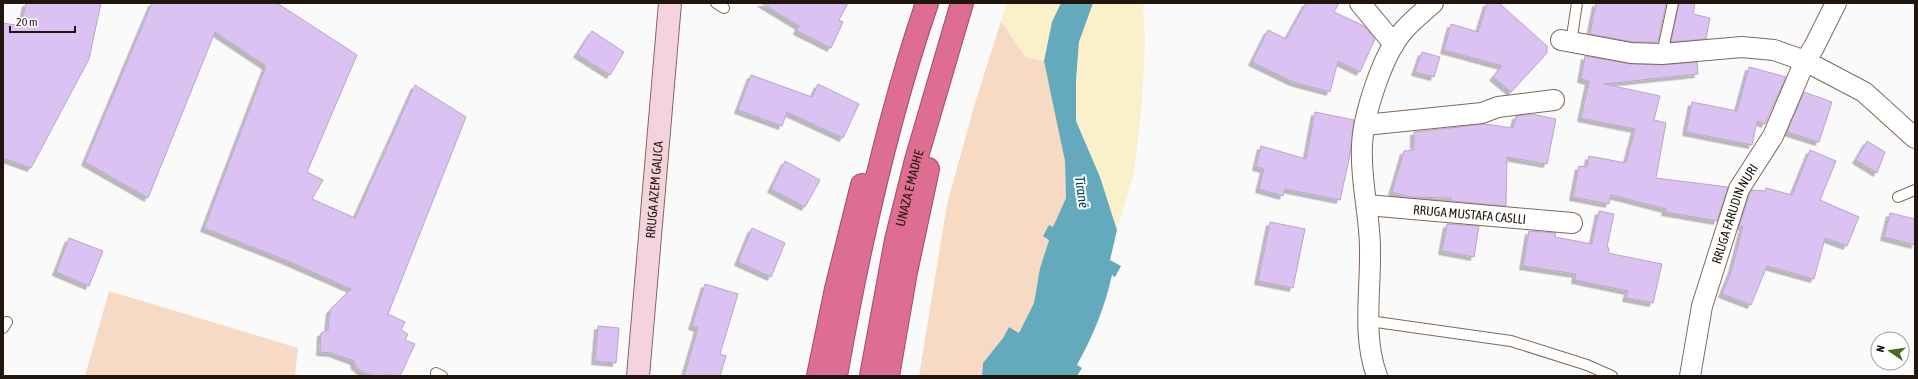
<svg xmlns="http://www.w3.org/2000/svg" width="1918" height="379" viewBox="0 0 1918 379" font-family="'Asap Condensed',sans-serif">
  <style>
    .green { fill: #f7dac3 }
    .sand { fill: #faf1cb }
    .water { fill: #64a9bc }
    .building { fill: #dcc1f3; stroke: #b7a6c6; filter: url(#shadow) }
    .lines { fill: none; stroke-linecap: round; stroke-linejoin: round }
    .lane-casing { stroke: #846852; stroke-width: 12 }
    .street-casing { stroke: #846852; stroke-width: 22 }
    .secondary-casing { stroke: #846852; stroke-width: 24 }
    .highway-casing { stroke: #9c4f63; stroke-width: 24 }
    .lane { stroke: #fff; stroke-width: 10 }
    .street { stroke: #fff; stroke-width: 20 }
    .secondary { stroke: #f5d3de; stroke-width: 22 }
    .highway { stroke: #de6d92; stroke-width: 22 }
    .labels { text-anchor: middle; stroke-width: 4; stroke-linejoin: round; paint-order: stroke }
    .street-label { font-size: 13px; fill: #21160d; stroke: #fff }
    .water-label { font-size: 14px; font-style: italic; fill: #014351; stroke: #fff }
  </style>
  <defs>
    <filter id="shadow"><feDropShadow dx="-3.5" dy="3.5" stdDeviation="0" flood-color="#0004"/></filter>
  </defs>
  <rect width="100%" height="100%" fill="#fafafa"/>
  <!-- green -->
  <path class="green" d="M1001,21L1026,57L1044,61L1062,141L1065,161L1066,198L1053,228L1043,235L1049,239L1040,268L1034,303L1019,333L1009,327L1003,338L983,363L982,376H919L947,204L975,103Z
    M109,291L298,348L295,376H85Z"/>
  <!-- sand -->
  <path class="sand" d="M1007,3H1061L1052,23L1044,61L1027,57L1001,21Z
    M1093,3H1143L1145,40L1142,103L1134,173L1117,230L1100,177L1076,121V80L1079,42Z"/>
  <!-- water -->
  <path class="water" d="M1061,3H1093L1079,42L1076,80V121L1100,177L1117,230L1110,260L1121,266L1115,277L1112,275C1105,307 1093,336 1077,365L1082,368L1077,376H982L983,363L1003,338L1009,327L1019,333L1034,303L1040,268L1049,240L1043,236L1049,225L1053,227L1066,198L1065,161L1044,61L1052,22Z"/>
  <!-- building -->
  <path class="building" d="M26,3H101L89,59L31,168L3,158V23L21,26Z
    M152,3H277L357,55L307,172L323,180L312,199L355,218L415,85L466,117L388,314L405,322L401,330L408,334L405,340L415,344L400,376L388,375L373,376L362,372L355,366L354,361L332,353L320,352L321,333L328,330L330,310L351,289L285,260L204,228L266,66L215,32L148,198L85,162Z
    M761,3H848L839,20L843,22L831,48L797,31L799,26Z
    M1306,3H1339L1334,12L1364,26L1375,39L1360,72L1338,61L1330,92L1293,82L1252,62L1268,30L1286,39Z
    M1487,3H1499L1547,46V53L1511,92L1493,77L1502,66L1444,50L1451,24L1478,32Z
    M1596,3H1666L1658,42H1632L1590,34Z
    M1679,3H1695L1693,14L1710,18L1706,39L1671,42Z
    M592,31L624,52L610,75L577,54Z
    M1422,52L1440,57L1434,77L1415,72Z
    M1585,56L1631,64L1663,65L1697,62L1698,74L1604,84L1660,96L1654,120L1666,123L1656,178L1728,187L1717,221L1665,212L1666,209L1611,195L1609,204L1573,197L1579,166L1587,167L1589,156L1626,163L1635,129L1581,118L1589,81L1581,79Z
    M1749,67L1786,77L1765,124L1757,121L1752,145L1686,132L1692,102L1737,111Z
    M751,75L812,97L818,84L859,104L843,138L787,112L782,126L738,110Z
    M1804,92L1832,102L1819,142L1787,132Z
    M1315,112L1354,120L1350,155L1340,200L1285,189L1283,196L1259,189L1264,169L1256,167L1261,146L1306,159Z
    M1531,114L1556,119L1547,164L1507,157L1506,206L1451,201L1452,198L1410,197L1392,192L1404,151L1414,150V132L1485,124L1513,128L1516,116Z
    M1867,141L1885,152L1877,173L1856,160Z
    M1810,150L1836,161L1820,200L1859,217L1847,246L1825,238L1814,279L1767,266L1751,305L1722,294L1732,269L1743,226H1739L1750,194L1752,190L1765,191L1766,188L1792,195Z
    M785,161L820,180L805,207L771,189Z
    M1599,211L1614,214L1607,247L1609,248L1608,253L1662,264L1653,303L1626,298L1628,291L1575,280L1576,274L1523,266L1529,231L1556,233L1555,237L1592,244Z
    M1890,213L1915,219V245L1884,237Z
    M1270,222L1305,229L1293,288L1258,281Z
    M1447,224L1479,226L1474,257L1442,251Z
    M752,228L785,243L771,277L738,262Z
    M69,238L103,251L89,286L56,272Z
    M705,284L738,294L720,354L726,356L720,376H684L698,328L692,326Z
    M598,326L619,328L616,363L595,361Z"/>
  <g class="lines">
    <!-- lane casing -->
    <g class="lane-casing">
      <path id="lane" d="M716,3L724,8
        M1571,43L1577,3
        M1662,54L1673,3
        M1898,197L1915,190
        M1369,321L1511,341L1587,365L1612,376
        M3,328L7,322
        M436,376V373L442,376"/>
    </g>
    <!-- street casing -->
    <g class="street-casing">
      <g id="street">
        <path d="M1360,3L1394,44"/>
        <path d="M1561,40L1631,53L1662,54L1742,47L1774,50L1805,61L1814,47L1836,3"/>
        <path d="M1365,125L1482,113L1498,107L1554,100"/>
        <path id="s1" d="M1367,205L1572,223"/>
        <path d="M1377,376C1362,336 1371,291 1370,249C1370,215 1360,180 1362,146C1363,115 1383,53 1404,30C1413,20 1423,12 1433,3"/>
        <path id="s2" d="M1690,376L1702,306L1739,189L1773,136L1805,61L1864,92L1915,138"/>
      </g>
    </g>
    <!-- secondary casing -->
    <g class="secondary-casing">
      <g id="secondary">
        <path id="s3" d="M638,376L670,3"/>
      </g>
    </g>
    <!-- highway casing -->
    <g class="highway-casing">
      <g id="highway">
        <path d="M818,376L836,289L862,185"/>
        <path d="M836,376C858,251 886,123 927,3"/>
        <path id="s4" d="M871,376L896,240L916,160L962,3"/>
        <path d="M888,376L906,272L928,169"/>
      </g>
    </g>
    <!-- lane -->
    <use href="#lane" class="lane"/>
    <!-- street -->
    <use href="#street" class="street"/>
    <!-- secondary -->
    <use href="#secondary" class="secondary"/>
    <!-- highway -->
    <use href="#highway" class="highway"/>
  </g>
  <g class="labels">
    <!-- street labels -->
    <g class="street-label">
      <text dy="5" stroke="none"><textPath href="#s4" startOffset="192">UNAZA E MADHE</textPath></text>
      <text dy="5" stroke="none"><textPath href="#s3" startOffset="187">RRUGA AZEM GALICA</textPath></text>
      <text dy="5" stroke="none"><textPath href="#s2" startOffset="169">RRUGA FARUDIN NURI</textPath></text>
      <text dy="5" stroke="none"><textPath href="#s1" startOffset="103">RRUGA MUSTAFA CASLLI</textPath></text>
    </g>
    <!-- water labels -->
    <g class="water-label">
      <text transform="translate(1082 192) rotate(82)" y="5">Tiranë</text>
    </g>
  </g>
  <!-- border -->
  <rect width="1918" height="379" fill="none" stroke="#21160d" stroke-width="8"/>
  <!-- north arrow -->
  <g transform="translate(1890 351) rotate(283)"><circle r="19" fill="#ffffff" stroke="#a6a29e"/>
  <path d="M0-3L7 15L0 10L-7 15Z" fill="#4a691f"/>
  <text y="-6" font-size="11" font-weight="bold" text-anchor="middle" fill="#21160d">N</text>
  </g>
  <!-- scale -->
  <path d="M10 26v6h65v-6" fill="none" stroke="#21160d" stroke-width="2"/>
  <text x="16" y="26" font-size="12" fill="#21160d" stroke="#ffffff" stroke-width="3" paint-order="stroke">20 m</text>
</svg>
